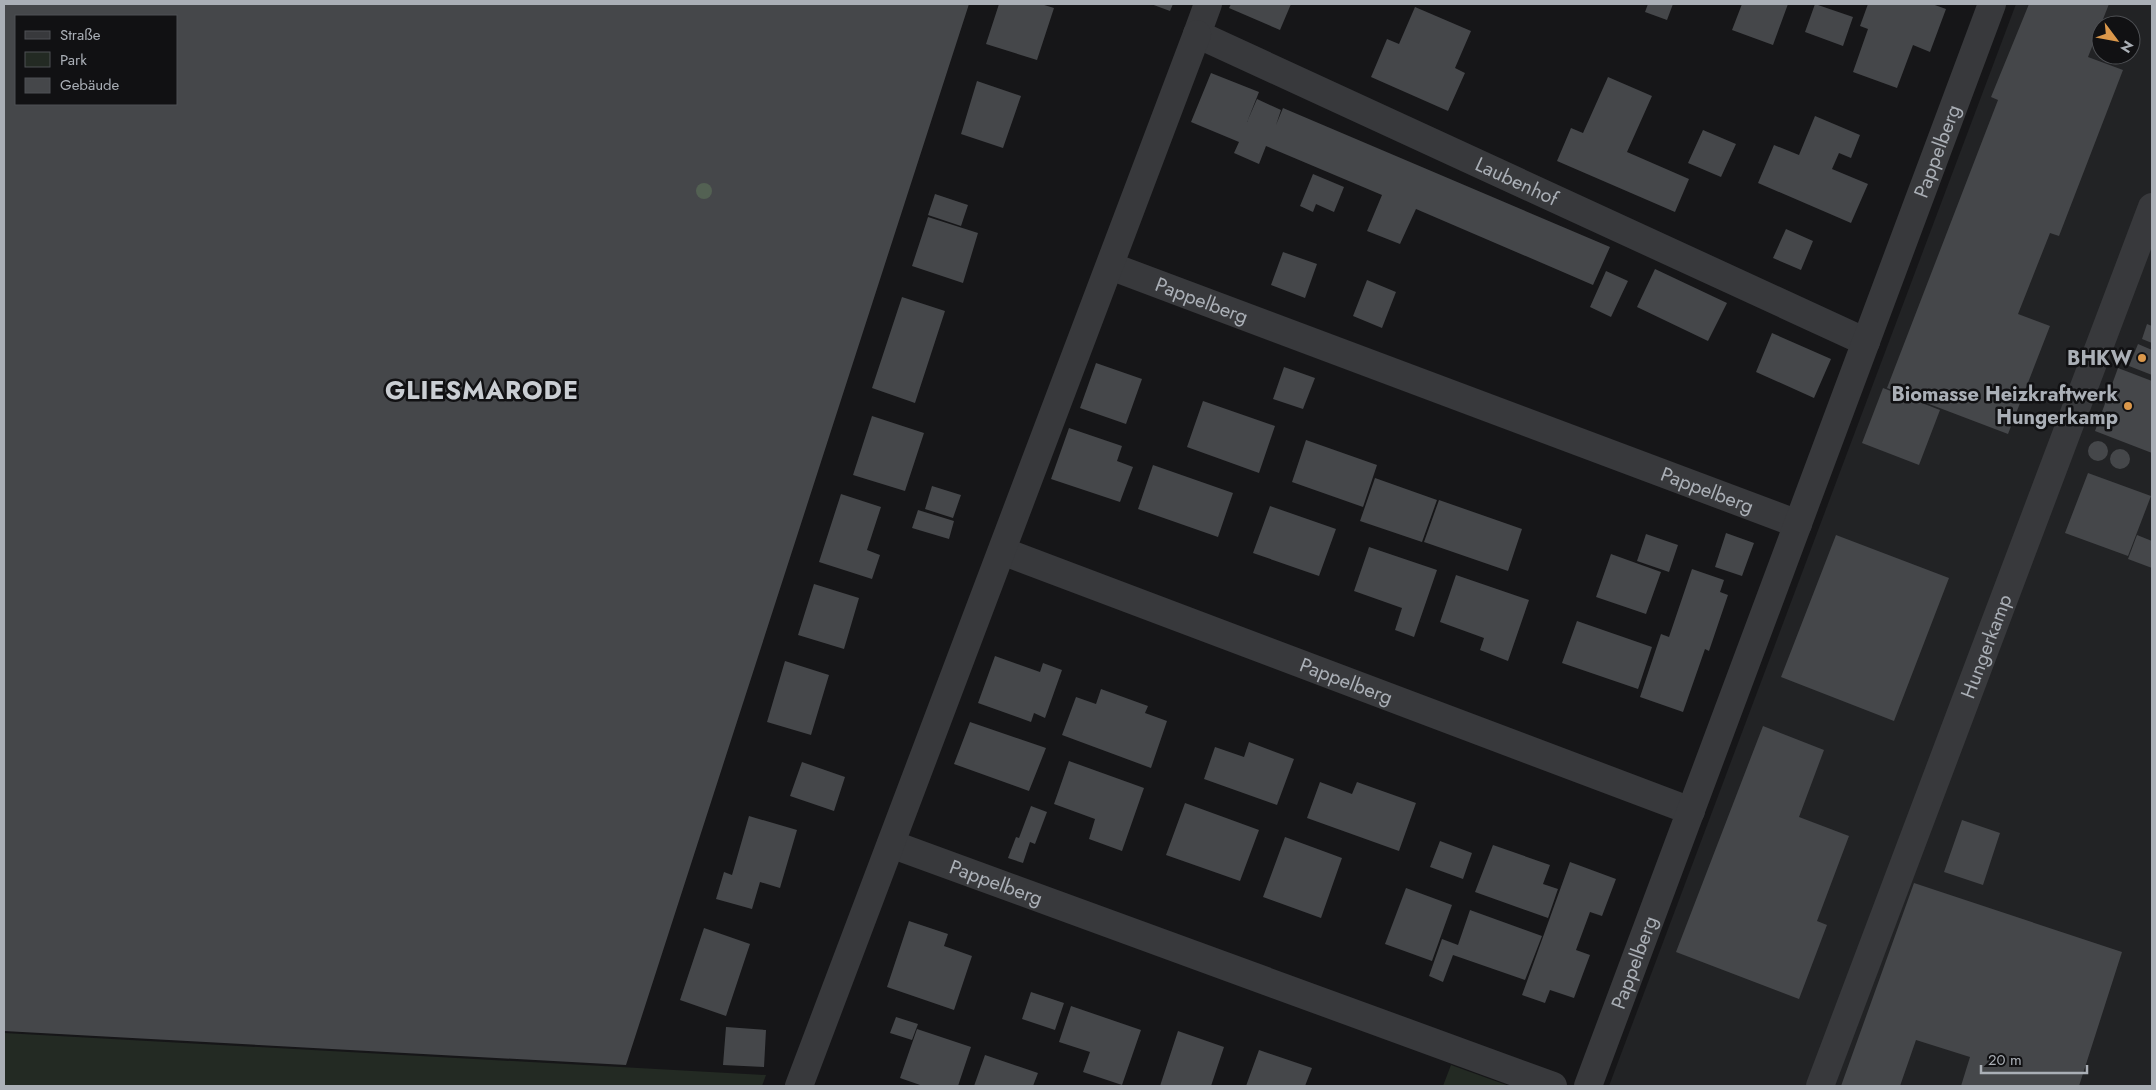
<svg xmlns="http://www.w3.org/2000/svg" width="2156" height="1090" viewBox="0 0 2156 1090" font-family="Jost,sans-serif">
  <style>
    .built { fill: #222325; fill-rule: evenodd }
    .green { fill: #232a23 }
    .building { fill: #45474a; fill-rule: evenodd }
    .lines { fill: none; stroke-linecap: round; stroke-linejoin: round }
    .minor { stroke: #38393c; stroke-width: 28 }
    .tree { fill: #536153 }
    .poi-dot { fill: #db984b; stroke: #111113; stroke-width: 2 }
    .labels { text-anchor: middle; stroke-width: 5; stroke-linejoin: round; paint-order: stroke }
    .street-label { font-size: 20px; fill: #aaafb6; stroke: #111113 }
    .poi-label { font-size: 20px; font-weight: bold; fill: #aaafb6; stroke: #111113; text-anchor: end }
    .district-label { font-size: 25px; font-weight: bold; letter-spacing: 1px; fill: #caced3; stroke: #111113 }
  </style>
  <rect width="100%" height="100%" fill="#161618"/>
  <!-- built -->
  <path class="built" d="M2016,4H2152V1086H1609ZM2101,25H2131V55H2101Z"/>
  <!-- green -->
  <path class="green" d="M4,1033L766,1075L762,1086H4Z
    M1451,1065L1509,1086H1443Z"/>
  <!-- building -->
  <path class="building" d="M4,4H969L626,1065L4,1031ZM16,16H176V104H16Z
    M999,4H1041L1054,8L1037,60L986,44Z
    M1151,4H1173L1170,11Z
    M1231,4H1291L1280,30L1229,8Z
    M1648,4H1673L1667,20L1645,12Z
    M1742,4H1788L1773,45L1732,30Z
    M1815,4L1853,17L1843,46L1805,32Z
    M1868,4H1932L1946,9L1930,52L1913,45L1897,88L1853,72L1868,29L1860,26Z
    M2029,4H2109L2088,57L2123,70L2059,236L2050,233L2018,314L2050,326L2008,434L1887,388L1998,100L1991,97Z
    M1415,7L1471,31L1455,68L1465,73L1448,111L1371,77L1387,39L1399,44Z
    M1211,73L1259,92L1247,122L1257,99L1281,110L1276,125L1283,108L1610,247L1593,285L1416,209L1400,244L1367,231L1382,195L1266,146L1259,164L1234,153L1239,142L1191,122Z
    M1608,77L1652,96L1627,152L1689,179L1675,212L1557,161L1571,128L1583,133Z
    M977,81L1021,96L1003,148L961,134Z
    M1815,116L1860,135L1851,158L1839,153L1832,169L1868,184L1851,223L1758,183L1774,145L1799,155Z
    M1703,130L1736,144L1721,177L1688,163Z
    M1313,174L1344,187L1334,212L1316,204L1313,212L1300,206Z
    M935,194L968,205L961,226L928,215Z
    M928,217L978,233L963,283L912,266Z
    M1786,229L1813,241L1801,270L1773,258Z
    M1283,252L1317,264L1305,298L1271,285Z
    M1655,269L1727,303L1708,341L1637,307Z
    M1606,271L1628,281L1611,317L1590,307Z
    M1367,280L1396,292L1382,328L1353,316Z
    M902,297L945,311L915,403L872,388Z
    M2147,324L2152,326V343L2142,339Z
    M1772,333L1831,359L1814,398L1756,372Z
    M2138,344L2152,350V375L2129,366Z
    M1096,363L1142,379L1126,424L1080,408Z
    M1284,367L1315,378L1303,409L1273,399Z
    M2118,368L2152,381V453L2095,431Z
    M1883,388L1940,410L1919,465L1862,443Z
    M1203,401L1275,426L1259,473L1187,447Z
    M872,416L924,433L905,491L853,475Z
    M1069,428L1122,446L1117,461L1133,467L1120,502L1051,479Z
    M1306,440L1377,465L1363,507L1292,482Z
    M2088 451a10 10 0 1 1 20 0a10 10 0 1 1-20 0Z
    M2110 459a10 10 0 1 1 20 0a10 10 0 1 1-20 0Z
    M1153,465L1233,493L1218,537L1138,509Z
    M2088,473L2151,496L2128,556L2065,533Z
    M1375,478L1437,500L1422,542L1360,521Z
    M932,486L961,495L953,518L925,509Z
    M841,494L881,507L867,550L880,555L872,579L819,562Z
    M1439,500L1522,529L1508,571L1424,542Z
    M1270,506L1336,529L1319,576L1253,553Z
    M918,510L954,521L949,539L912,528Z
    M1726,533L1754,543L1742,576L1715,567Z
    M1646,534L1678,545L1669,572L1637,561Z
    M1836,535L1949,578L1894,721L1781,677Z
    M2137,535L2152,541V568L2128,559Z
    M1369,547L1437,570L1414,637L1395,630L1402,608L1354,591Z
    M1611,554L1661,572L1646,614L1596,597Z
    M1692,569L1724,580L1720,592L1728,595L1709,651L1705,649L1683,712L1640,697L1661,634L1669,637Z
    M1456,575L1529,600L1508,661L1480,650L1484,638L1440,622Z
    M814,584L859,598L844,649L798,635Z
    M1577,621L1652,647L1638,689L1562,663Z
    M995,656L1040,672L1043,663L1062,670L1045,718L1034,713L1031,722L978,703Z
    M785,661L829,675L811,735L767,722Z
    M1101,689L1148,706L1145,713L1167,721L1151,768L1062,735L1076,697L1096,704Z
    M970,722L1046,748L1029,791L954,764Z
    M1763,726L1824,750L1799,817L1849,836L1817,921L1827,925L1799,999L1676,952Z
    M1249,742L1294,759L1277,805L1204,779L1215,747L1244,757Z
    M1069,761L1144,788L1122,851L1089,839L1095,819L1054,804Z
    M802,762L845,777L834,811L790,796Z
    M1320,782L1352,794L1357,782L1416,803L1399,851L1307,818Z
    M1185,803L1259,830L1240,881L1166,855Z
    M1031,806L1047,812L1035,844L1030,842L1023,863L1008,858L1016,837L1019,838Z
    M749,816L797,830L780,888L760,882L752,909L716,899L724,872L732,875Z
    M1962,820L2000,833L1983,885L1944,872Z
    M1285,837L1342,858L1321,918L1263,897Z
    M1440,841L1472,853L1463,879L1430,867Z
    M1493,845L1550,865L1543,884L1558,889L1548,918L1475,892Z
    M1570,862L1616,879L1602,916L1590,912L1576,950L1590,955L1574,998L1550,990L1545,1003L1522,995Z
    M1914,883L2122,952L2079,1086H1961L1970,1057L1916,1040L1900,1086H1841Z
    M1406,888L1452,905L1432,961L1385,944Z
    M1470,910L1542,936L1525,980L1453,955L1443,982L1429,976L1442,939L1458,945Z
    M909,921L948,934L944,946L972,956L954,1010L887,987Z
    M704,928L750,944L726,1016L680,1000Z
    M1031,992L1064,1003L1055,1030L1022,1019Z
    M1071,1006L1141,1030L1122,1085L1083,1072L1090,1052L1059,1042Z
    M896,1017L918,1024L912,1040L890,1033Z
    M726,1027L766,1030L764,1067L723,1065Z
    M917,1029L971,1047L958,1086H923L900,1078Z
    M1178,1031L1224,1047L1211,1086H1160Z
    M1259,1050L1312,1068L1305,1086H1246Z
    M985,1055L1038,1073L1033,1086H974Z"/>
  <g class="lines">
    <!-- minor -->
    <g class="minor">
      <path id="s1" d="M1208,4L1197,34L1866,342"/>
      <path id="s2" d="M1110,266L1798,524"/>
      <path id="s3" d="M1002,551L1691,811"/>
      <path id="s4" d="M891,844L1553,1086"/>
      <path d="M799,1086L1197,34"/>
      <path id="s5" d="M1588,1086L1992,4"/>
      <path id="s6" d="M1820,1086L2152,207"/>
    </g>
  </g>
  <!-- trees -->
  <circle class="tree" cx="704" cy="191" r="8"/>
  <!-- markers -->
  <g class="poi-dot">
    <circle cx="2142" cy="358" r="5"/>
    <circle cx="2128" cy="406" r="5"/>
  </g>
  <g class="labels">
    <!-- street labels -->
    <g class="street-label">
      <text dy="7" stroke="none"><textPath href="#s5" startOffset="998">Pappelberg</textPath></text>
      <text dy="7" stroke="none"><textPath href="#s1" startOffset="384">Laubenhof</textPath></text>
      <text dy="7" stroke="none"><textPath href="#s2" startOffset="98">Pappelberg</textPath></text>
      <text dy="7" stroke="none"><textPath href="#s2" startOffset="638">Pappelberg</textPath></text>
      <text dy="7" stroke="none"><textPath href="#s6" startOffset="470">Hungerkamp</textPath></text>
      <text dy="7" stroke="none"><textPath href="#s3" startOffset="368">Pappelberg</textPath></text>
      <text dy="7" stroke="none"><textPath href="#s4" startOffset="112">Pappelberg</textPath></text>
      <text dy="7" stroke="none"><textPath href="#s5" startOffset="132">Pappelberg</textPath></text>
    </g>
    <!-- poi labels -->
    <g class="poi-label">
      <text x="2132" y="365">BHKW</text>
      <text x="2118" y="401">Biomasse Heizkraftwerk<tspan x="2118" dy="23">Hungerkamp</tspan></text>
    </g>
    <!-- district labels -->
    <g class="district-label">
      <text x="482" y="399">GLIESMARODE</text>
    </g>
  </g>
  <!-- border -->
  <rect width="2156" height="1090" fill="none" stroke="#aaafb6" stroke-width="10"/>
  <!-- legend -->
  <rect x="15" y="15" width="162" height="90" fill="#111113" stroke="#4e5054"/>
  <rect x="25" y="31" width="25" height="8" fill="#38393c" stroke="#4e5054"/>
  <text x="60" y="40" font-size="15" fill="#aaafb6">Straße</text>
  <rect x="25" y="52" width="25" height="15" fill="#232a23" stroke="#4e5054"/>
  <text x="60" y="65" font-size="15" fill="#aaafb6">Park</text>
  <rect x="25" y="78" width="25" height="15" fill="#45474a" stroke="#4e5054"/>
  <text x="60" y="90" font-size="15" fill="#aaafb6">Gebäude</text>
  <!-- north arrow -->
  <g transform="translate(2116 40) rotate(122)"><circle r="24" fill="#111113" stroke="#4e5054"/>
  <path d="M0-4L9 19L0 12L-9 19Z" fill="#db984b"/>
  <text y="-8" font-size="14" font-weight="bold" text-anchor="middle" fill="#aaafb6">N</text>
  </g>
  <!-- scale -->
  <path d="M1981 1065v8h106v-8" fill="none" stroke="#aaafb6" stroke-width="2.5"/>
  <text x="1988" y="1065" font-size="15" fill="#aaafb6" stroke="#111113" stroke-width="4" paint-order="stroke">20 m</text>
</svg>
